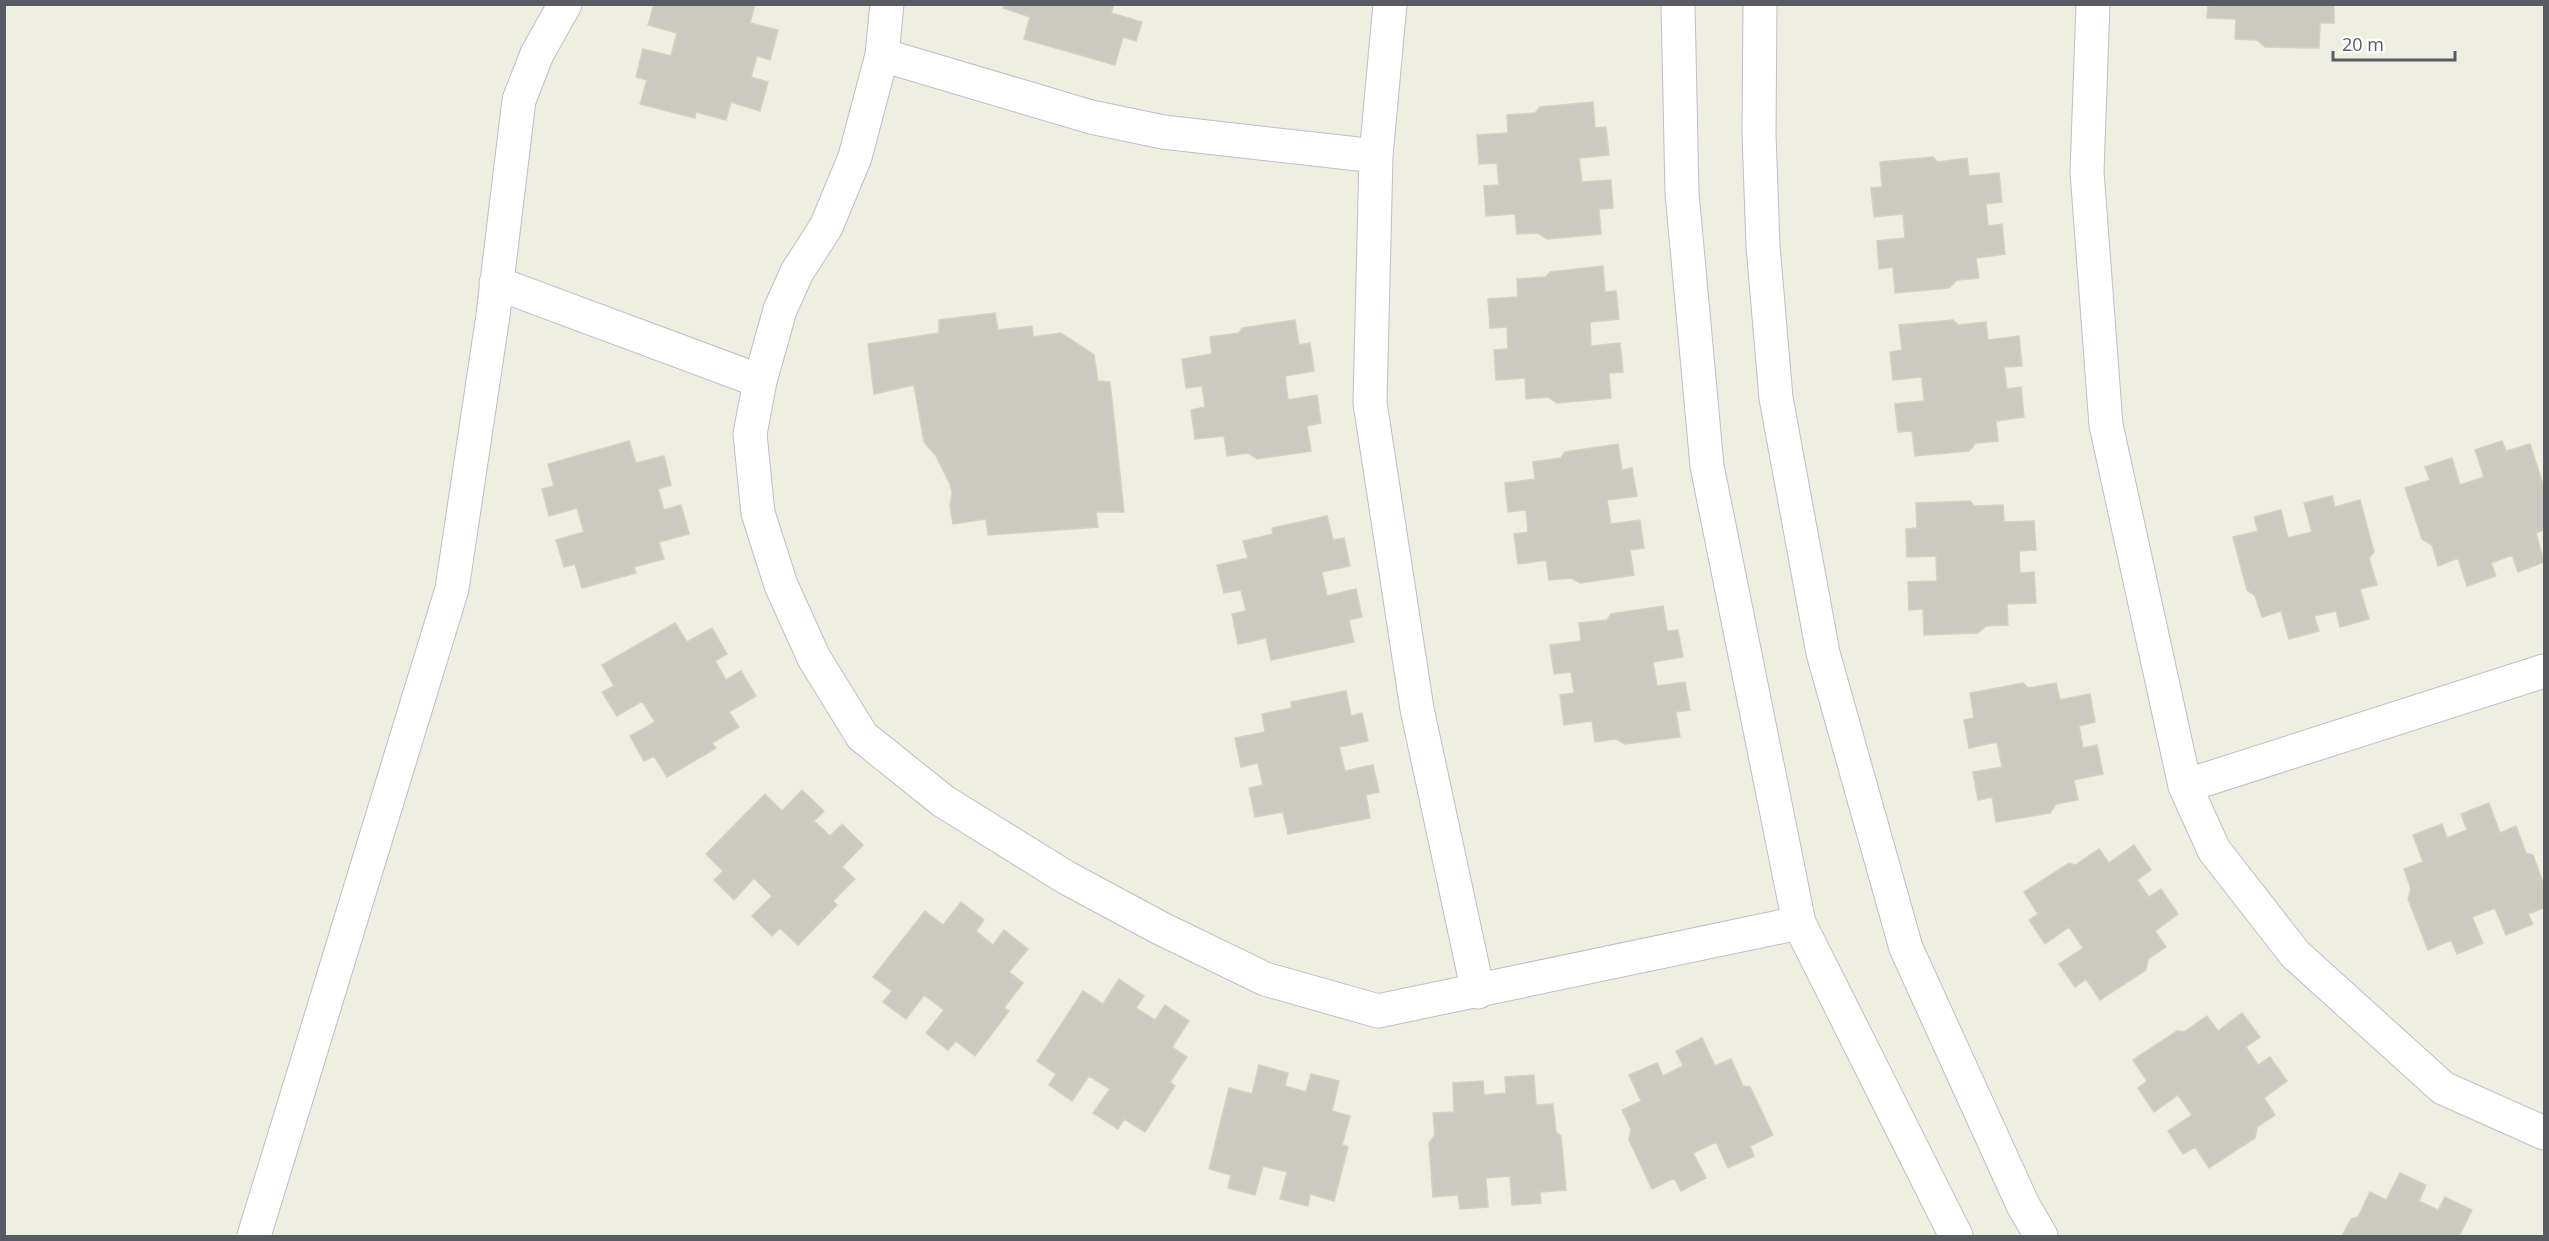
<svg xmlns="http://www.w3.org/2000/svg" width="2549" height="1241" viewBox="0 0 2549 1241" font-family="'Open Sans',sans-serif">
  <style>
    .building { fill: #cbcac0; stroke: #d3d2be; stroke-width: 1.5 }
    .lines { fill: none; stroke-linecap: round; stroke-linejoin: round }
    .street-casing { stroke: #bebfc6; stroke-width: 35 }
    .street { stroke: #fff; stroke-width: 33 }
  </style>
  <rect width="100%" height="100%" fill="#eeeee1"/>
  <!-- building -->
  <path class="building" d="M654,4H755L750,23L778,30L770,60L757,56L751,77L768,82L760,111L731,102L726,120L696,112L695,118L640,104L647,80L636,77L643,49L671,56L677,33L648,25Z
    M1004,4H1114L1111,13L1142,22L1136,41L1123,37L1115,65L1024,39L1030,17L1003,8Z
    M2208,4H2334V23H2320L2319,48L2265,47L2257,40L2235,39L2236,19L2207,18Z
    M1593,102L1595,128L1606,127L1609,155L1579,158L1582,182L1611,180L1613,208L1599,209L1601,234L1547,239L1538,233L1517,234L1515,214L1486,216L1484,186L1499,185L1497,163L1479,164L1477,135L1508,133L1507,115L1535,113L1540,107Z
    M1933,157L1938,162L1967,158L1969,176L1999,173L2002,202L1986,204L1988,226L2002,224L2005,254L1976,258L1979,278L1957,280L1949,288L1895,293L1893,267L1879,269L1877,241L1905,238L1903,214L1874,217L1871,188L1882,187L1880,162Z
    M1603,266L1605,292L1616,291L1619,319L1590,322L1591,346L1620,343L1623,372L1609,373L1611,398L1557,403L1548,397L1526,399L1525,378L1496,380L1494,350L1508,349L1507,327L1490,328L1488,299L1518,297L1517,279L1546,277L1550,272Z
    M995,313L998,330L1032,326L1033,337L1061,333L1094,355L1098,381L1110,382L1124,512H1096L1098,527L988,535L986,519L953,524L950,506L952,493L950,484L936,456L924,442L914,385L874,394L868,344L939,333V320Z
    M1295,320L1299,345L1310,343L1314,371L1285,376L1288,400L1317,395L1321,423L1307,426L1311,451L1257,459L1248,453L1227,456L1224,436L1195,439L1191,410L1205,407L1202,386L1186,388L1182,359L1212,354L1210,337L1239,333L1242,328Z
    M1953,320L1958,325L1986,322L1988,340L2019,336L2022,366L2004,367L2007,389L2021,387L2024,417L1996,421L1998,441L1976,443L1969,451L1915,456L1912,431L1898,432L1895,404L1924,401L1922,377L1893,380L1890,352L1902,350L1899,325Z
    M629,441L636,463L664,456L671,485L658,489L664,510L681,505L689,534L659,542L664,559L634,567L636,573L582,588L575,564L564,567L556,540L584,532L577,508L549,516L542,489L554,486L548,464Z
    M2502,441L2506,451L2530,444L2544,487V530L2536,533L2544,562L2518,572L2512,555L2491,563L2496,576L2467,586L2458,558L2438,566L2432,545L2422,539L2405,488L2430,480L2425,467L2452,458L2460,485L2484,477L2475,450Z
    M1618,444L1622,470L1632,468L1637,496L1607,500L1611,524L1640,520L1644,548L1630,550L1634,575L1580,583L1571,578L1549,580L1546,560L1518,564L1514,534L1528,532L1526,510L1508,512L1505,483L1535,479L1533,462L1561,458L1565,452Z
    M2332,496L2335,507L2360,500L2374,552L2369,558L2377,585L2360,589L2369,619L2340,627L2336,611L2314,616L2319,631L2289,639L2281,611L2262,617L2255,596L2247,590L2233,537L2258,531L2254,517L2281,510L2288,538L2312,532L2304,503Z
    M1970,501L1974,506L2003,505L2004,522L2034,521L2036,550L2019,551L2020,573L2034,572L2036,603L2007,604L2008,625L1986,626L1978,633L1924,635L1923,609L1909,610L1908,582L1937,581L1936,556L1907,557L1906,529L1917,528L1916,503Z
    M1327,516L1333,540L1344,538L1350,566L1322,572L1327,596L1356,589L1362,617L1349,620L1354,642L1271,660L1266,638L1238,644L1232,614L1246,611L1241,590L1224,593L1217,565L1248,558L1243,541L1273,534L1272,528Z
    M1663,606L1667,631L1678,630L1683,657L1653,662L1657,686L1685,682L1690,710L1676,712L1680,737L1625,744L1616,739L1595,742L1592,721L1564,725L1560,695L1574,693L1571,672L1554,674L1550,645L1581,641L1579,623L1607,620L1611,614Z
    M675,623L687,642L712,628L727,654L715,661L726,680L741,671L756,696L729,712L739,727L712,743L716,748L667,777L654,756L644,761L630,736L655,722L642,701L617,716L602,692L614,686L602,665Z
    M2023,683L2028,688L2056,683L2060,700L2090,694L2095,722L2079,726L2083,748L2097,745L2103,774L2074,780L2078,800L2056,804L2050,813L1996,822L1992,797L1978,800L1973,772L2002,767L1997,742L1969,748L1964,720L1974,718L1970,693Z
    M1346,691L1351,716L1362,713L1368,741L1339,747L1345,771L1373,765L1379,792L1366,795L1370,818L1288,834L1283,812L1255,817L1249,788L1263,785L1258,763L1241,767L1235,738L1265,732L1262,714L1292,708L1291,702Z
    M802,790L824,811L814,821L830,836L842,824L863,845L842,867L855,879L833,901L837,905L798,945L780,928L772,936L752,916L772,896L754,878L734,900L714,880L723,871L706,854L765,794L782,811Z
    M2489,803L2500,833L2516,826L2526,853L2533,855L2544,885V908L2528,914L2533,924L2506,935L2495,908L2472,917L2483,943L2457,954L2451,940L2428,950L2408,899L2411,889L2404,869L2423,862L2413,835L2442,824L2447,838L2467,830L2461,814Z
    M2134,845L2151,870L2137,880L2149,897L2161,889L2178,914L2155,931L2166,947L2148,959L2146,970L2100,1000L2086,979L2075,987L2059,964L2083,948L2069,927L2045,944L2029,920L2038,914L2024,892L2069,863L2075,865L2099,849L2109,863Z
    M961,902L984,920L976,931L993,945L1004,930L1028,949L1009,972L1023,983L1004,1008L1009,1011L975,1056L956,1041L948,1050L926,1033L944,1010L924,995L906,1019L883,1002L892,991L873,977L925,911L943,925Z
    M1119,979L1144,996L1136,1008L1155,1020L1165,1005L1189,1021L1172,1047L1187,1057L1170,1082L1175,1086L1145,1132L1124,1119L1118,1129L1093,1113L1110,1089L1089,1076L1072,1101L1049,1085L1056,1074L1037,1061L1083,991L1103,1004Z
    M2242,1013L2260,1037L2246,1047L2258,1065L2270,1057L2287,1081L2264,1098L2275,1115L2257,1127L2255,1138L2209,1168L2195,1147L2183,1154L2168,1131L2192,1115L2178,1095L2154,1112L2138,1088L2147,1081L2133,1060L2177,1031L2184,1032L2207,1016L2218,1031Z
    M1702,1038L1715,1066L1731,1059L1743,1086L1750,1087L1773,1135L1750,1146L1754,1156L1728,1168L1716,1142L1693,1153L1706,1178L1681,1191L1674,1178L1652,1189L1629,1140L1631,1129L1622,1110L1641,1101L1629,1075L1657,1063L1663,1076L1683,1066L1676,1051Z
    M1259,1065L1288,1073L1285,1086L1306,1092L1311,1074L1339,1081L1332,1111L1350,1116L1342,1145L1348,1147L1334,1201L1310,1194L1308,1206L1280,1199L1287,1172L1263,1166L1255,1195L1228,1188L1231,1175L1209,1169L1229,1088L1252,1094Z
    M1534,1075L1536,1105L1553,1104L1556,1132L1561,1136L1566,1190L1540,1192L1541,1203L1512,1205L1510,1176L1486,1178L1488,1207L1460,1209L1458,1195L1433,1197L1429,1143L1435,1135L1433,1113L1454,1112L1453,1083L1483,1081L1484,1095L1506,1093L1505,1077Z
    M2400,1173L2426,1185L2419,1201L2438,1210L2445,1197L2472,1210L2459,1236H2342L2351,1219L2358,1217L2370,1192L2386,1200Z"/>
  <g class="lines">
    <!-- street casing -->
    <g class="street-casing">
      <path id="street" d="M887,4L882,55L855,157L826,227L797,272L780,310L760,381L750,434L758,513L781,585L814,658L862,736L943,801L1067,878L1160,928L1265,979L1378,1011L1799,923
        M1390,4L1376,156L1370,403L1417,709L1478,992
        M1678,4L1682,193L1707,466L1799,923L1956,1236
        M1760,4L1759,134L1763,246L1776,398L1823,653L1906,948L2023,1205L2041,1236
        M2093,4L2087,172L2106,425L2185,786L2214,850L2295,954L2443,1088L2544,1133
        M882,55L1091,117L1163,132L1376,156
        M496,283L760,381
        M2185,786L2544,671
        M254,1236L452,589L493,315L519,100L537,54L565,4"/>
    </g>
    <!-- street -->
    <use href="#street" class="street"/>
  </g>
  <!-- border -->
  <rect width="2549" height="1241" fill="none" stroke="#595b63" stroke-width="12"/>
  <!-- scale -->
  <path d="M2333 51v9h122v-9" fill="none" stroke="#595b63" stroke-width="3"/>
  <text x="2342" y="51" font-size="18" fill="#595b63" stroke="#ffffff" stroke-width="4.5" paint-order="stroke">20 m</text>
</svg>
